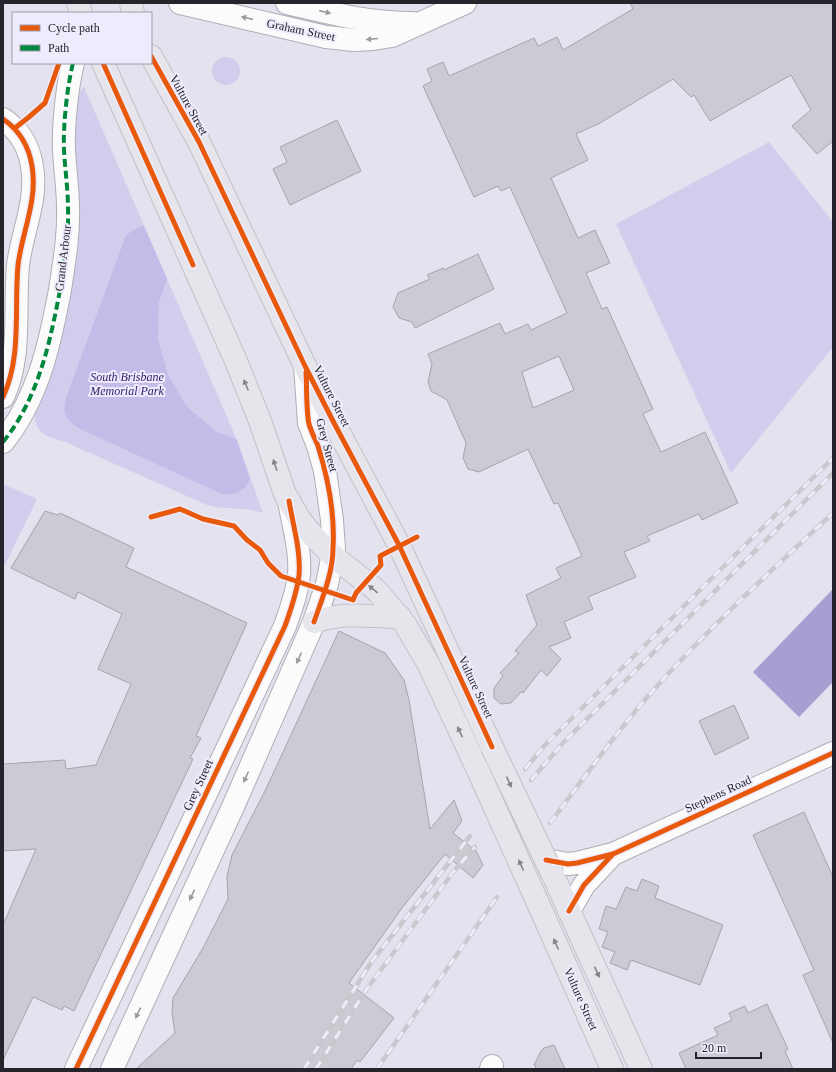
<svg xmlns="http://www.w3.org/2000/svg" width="836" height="1072" viewBox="0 0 836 1072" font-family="'Times New Roman',serif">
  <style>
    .green { fill: #d2cded }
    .forest { fill: #c4bce8 }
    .water { fill: #a89ed2 }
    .building { fill: #cccbd4; stroke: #a5a4ad; fill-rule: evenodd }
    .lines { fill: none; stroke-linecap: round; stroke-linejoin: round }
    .minor-casing { stroke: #afaeb6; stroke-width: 24 }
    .major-casing { stroke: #c2c1c6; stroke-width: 24 }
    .minor { stroke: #fbfbfc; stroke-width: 22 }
    .major { stroke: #e6e5eb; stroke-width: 22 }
    .rail-casing { stroke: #c9c8cc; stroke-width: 4.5 }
    .rail { stroke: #eeecfc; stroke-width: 3; stroke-dasharray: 9; stroke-linecap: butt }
    .major-bridge-casing { stroke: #c2c1c6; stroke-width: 24; stroke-linecap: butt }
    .major-bridge { stroke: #e6e5eb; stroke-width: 22 }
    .quiet { stroke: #00873e; stroke-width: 4; stroke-dasharray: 8 4; stroke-linecap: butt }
    .cycleway-casing { stroke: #eeecfc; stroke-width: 8 }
    .cycleway { stroke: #e8590c; stroke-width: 5 }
    .oneway { fill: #9b9a9e }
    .oneway2 { fill: #86848b }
    .labels { text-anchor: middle; stroke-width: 4; stroke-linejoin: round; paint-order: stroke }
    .street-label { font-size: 12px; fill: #25242b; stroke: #eeecfc }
    .park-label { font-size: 12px; font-style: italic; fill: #331869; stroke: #eeecfc }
  </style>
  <rect width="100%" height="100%" fill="#e4e2ee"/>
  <!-- green -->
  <path class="green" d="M212 71a14 14 0 1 1 28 0a14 14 0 1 1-28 0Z
    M84,87L237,440L263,513C243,506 227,511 207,505L65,442C48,436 36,436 34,414L72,165L77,95Z
    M769,142L833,222V347L731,473L616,224Z
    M3,484L37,499L3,569Z"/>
  <!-- forest -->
  <path class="forest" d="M144,226L167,279L159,302L158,339L168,375L187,407L215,431L237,440L250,480C244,492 235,495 222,494L78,428C65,418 62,414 66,398L126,235L137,228Z"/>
  <!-- water -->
  <path class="water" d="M833,589V682L799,717L753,672Z"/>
  <!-- building -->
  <path class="building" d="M630,3H833V141L817,154L792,126L811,110L791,75L710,121L694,95L691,97L673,79L600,123L576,134L588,160L551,178L578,238L595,230L610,263L586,273L602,309L607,307L653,409L643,414L661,452L705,432L738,503L702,520L699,514L647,536L650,541L624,552L636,577L588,597L593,609L564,622L571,638L549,647L561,659L547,676L541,670L523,693L522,691L511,703L501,704L494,698V688L503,676L500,673L519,653L515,651L537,625L526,595L561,578L556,568L582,556L558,503L554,504L528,449L479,472L468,469L463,458L466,443L447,400L431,391L428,382L432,364L428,354L500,323L505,334L528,324L531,330L567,313L510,187L501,191L498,186L474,197L423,86L432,81L427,69L443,62L449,76L534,38L538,46L557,37L563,50L633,9ZM559,356L574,390L533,408L522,372Z
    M337,120L361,171L290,205L273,169L287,162L280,147Z
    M478,254L494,289L415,328L412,322L399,318L393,307L398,293L430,279L427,275L443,268L444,270Z
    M45,511L58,515L60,513L134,548L126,567L247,623L196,736L201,738L190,758L193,759L74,1011L64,1006L62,1010L33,997L3,1060V925L36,849L3,851V764L65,760L66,769L96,765L131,684L98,669L122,614L78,592L75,599L11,568Z
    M339,631L385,653L404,680L409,700L430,829L454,800L462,821L453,833L476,851L483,865L473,878L445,854L402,908L349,983L394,1018L360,1062L357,1060L351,1069H136L175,1033L172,1013L173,998L203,948L228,899L227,876L232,855L265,791Z
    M734,705L749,738L715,755L699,721Z
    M804,812L833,877V1043L803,975L814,970L753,835Z
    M642,879L659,886L655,898L723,925L700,985L631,960L627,970L610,963L615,952L602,947L608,932L599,929L606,906L616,909L626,887L637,891Z
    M767,1004L788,1049L785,1051L793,1069H686L679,1053L718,1035L714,1028L732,1020L729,1013L745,1006L748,1013Z
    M554,1045L565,1069H535L536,1066L534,1065L541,1051L544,1048Z"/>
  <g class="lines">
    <!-- minor casing -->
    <g class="minor-casing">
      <path id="minor" d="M180,3L326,37L354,40L373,39L392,36L465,3
        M287,3C330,13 368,23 413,23
        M3,119C19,130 29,147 32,166C38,200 22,232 18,265C14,309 22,357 3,397
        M3,442C38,399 50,343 60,290C64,263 69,235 68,208C68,189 65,170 64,150C63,126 67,87 73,63
        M546,860L568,864L577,863L613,854L833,753
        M569,911L584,885L613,854
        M76,1069L285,626C291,609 297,593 299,575C301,551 293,525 289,501
        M112,1069L232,809L314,622L327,584L334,549L332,520L325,471L318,446L309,423L305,366
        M491,1069L492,1066"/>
    </g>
    <!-- major casing -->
    <g class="major-casing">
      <path id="major" d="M78,3L81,13
        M131,3L133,13
        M151,56L199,142L305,366L334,423L399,545L492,747
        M103,63L236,361L260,421L285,494L300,520L314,537L333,556L376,590L405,624L429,665L477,768
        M314,622C346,611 368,617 400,617
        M553,875L641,1069
        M537,901L612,1069"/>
    </g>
    <!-- minor -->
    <use href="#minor" class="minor"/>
    <!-- major -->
    <use href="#major" class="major"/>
    <!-- rail casing -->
    <g class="rail-casing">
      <path id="rail" d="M525,769L545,745L713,577L833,458
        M531,780L563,743L833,473
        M550,823C585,777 619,728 658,685C713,624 773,569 833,513
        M304,1069L372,961L470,836
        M316,1069L366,990L454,871L475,847
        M377,1069L497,897"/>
    </g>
    <!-- rail -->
    <use href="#rail" class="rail"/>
    <!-- major-bridge casing -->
    <g class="major-bridge-casing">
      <path id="major-bridge" d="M492,747L553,875
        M477,768L537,901"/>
    </g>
    <!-- major-bridge -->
    <use href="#major-bridge" class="major-bridge"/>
    <!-- quiet -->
    <path class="quiet" d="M3,442C38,399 50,343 60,290C64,263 69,235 68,208C68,189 65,170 64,150C63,126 67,87 73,63"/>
    <!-- cycleway casing -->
    <g class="cycleway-casing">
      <path id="cycleway" d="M151,56L199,142L305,366L334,423L399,545L492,747
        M103,63L193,265
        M3,119C19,130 29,147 32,166C38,200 22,232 18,265C14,309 22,357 3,397
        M15,128L29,117L45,103L59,63
        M306,372C307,387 306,410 309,424C311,431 315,439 318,446C328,478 335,515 333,548C333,573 322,599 314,622
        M151,517L180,509L203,519L234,526L247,540L260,550L268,563L281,576L353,600L356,593L381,565L380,556L417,537
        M546,860L568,864L577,863L613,854L833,753
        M569,911L584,885L613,854
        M76,1069L285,626C291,609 297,593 299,575C301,551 293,525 289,501"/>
    </g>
    <!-- cycleway -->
    <use href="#cycleway" class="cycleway"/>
  </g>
  <!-- one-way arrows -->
  <defs><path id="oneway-solid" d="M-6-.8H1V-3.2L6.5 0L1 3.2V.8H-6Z"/></defs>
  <g class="oneway">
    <use href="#oneway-solid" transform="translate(325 12) rotate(13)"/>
    <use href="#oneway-solid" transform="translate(247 18) rotate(-167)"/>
    <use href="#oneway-solid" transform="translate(372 39) rotate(175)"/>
    <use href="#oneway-solid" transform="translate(299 658) rotate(114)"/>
    <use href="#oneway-solid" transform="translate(246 777) rotate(114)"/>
    <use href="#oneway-solid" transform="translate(192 895) rotate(115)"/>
    <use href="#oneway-solid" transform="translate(138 1013) rotate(115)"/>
  </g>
  <g class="oneway2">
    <use href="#oneway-solid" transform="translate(246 385) rotate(-112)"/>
    <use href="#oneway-solid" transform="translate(275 465) rotate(-108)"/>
    <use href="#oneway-solid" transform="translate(373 589) rotate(-141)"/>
    <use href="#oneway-solid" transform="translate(460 732) rotate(-115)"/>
    <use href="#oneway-solid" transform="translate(509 782) rotate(65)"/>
    <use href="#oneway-solid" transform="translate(521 865) rotate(-114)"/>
    <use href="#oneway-solid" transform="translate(556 944) rotate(-114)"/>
    <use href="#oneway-solid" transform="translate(597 972) rotate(65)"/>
  </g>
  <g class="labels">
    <!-- street labels -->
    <g class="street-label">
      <text transform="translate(301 30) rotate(12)" y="4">Graham Street</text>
      <text transform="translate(189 105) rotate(61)" y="4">Vulture Street</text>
      <text transform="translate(63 258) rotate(-83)" y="4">Grand Arbour</text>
      <text transform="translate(332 396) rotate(63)" y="4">Vulture Street</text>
      <text transform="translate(327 445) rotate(75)" y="4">Grey Street</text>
      <text transform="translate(476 687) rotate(65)" y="4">Vulture Street</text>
      <text transform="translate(198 785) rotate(-65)" y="4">Grey Street</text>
      <text transform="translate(718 794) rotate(-25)" y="4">Stephens Road</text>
      <text transform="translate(581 999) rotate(66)" y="4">Vulture Street</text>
    </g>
    <!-- park labels -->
    <g class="park-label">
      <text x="127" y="381">South Brisbane<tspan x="127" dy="14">Memorial Park</tspan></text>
    </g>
  </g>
  <!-- border -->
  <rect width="836" height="1072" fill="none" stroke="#25242b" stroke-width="8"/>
  <!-- legend -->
  <rect x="12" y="12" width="140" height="52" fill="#eeecfc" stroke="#9e9ca8"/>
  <rect x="20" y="25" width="20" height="6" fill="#e8590c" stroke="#9e9ca8"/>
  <text x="48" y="32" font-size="12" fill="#25242b">Cycle path</text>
  <rect x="20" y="45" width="20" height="6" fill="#00873e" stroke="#9e9ca8"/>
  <text x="48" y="52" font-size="12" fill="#25242b">Path</text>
  <!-- scale -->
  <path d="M696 1052v6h65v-6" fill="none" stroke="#25242b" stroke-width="2"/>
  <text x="702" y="1052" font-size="12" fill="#25242b" stroke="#eeecfc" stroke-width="3" paint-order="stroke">20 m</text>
</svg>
